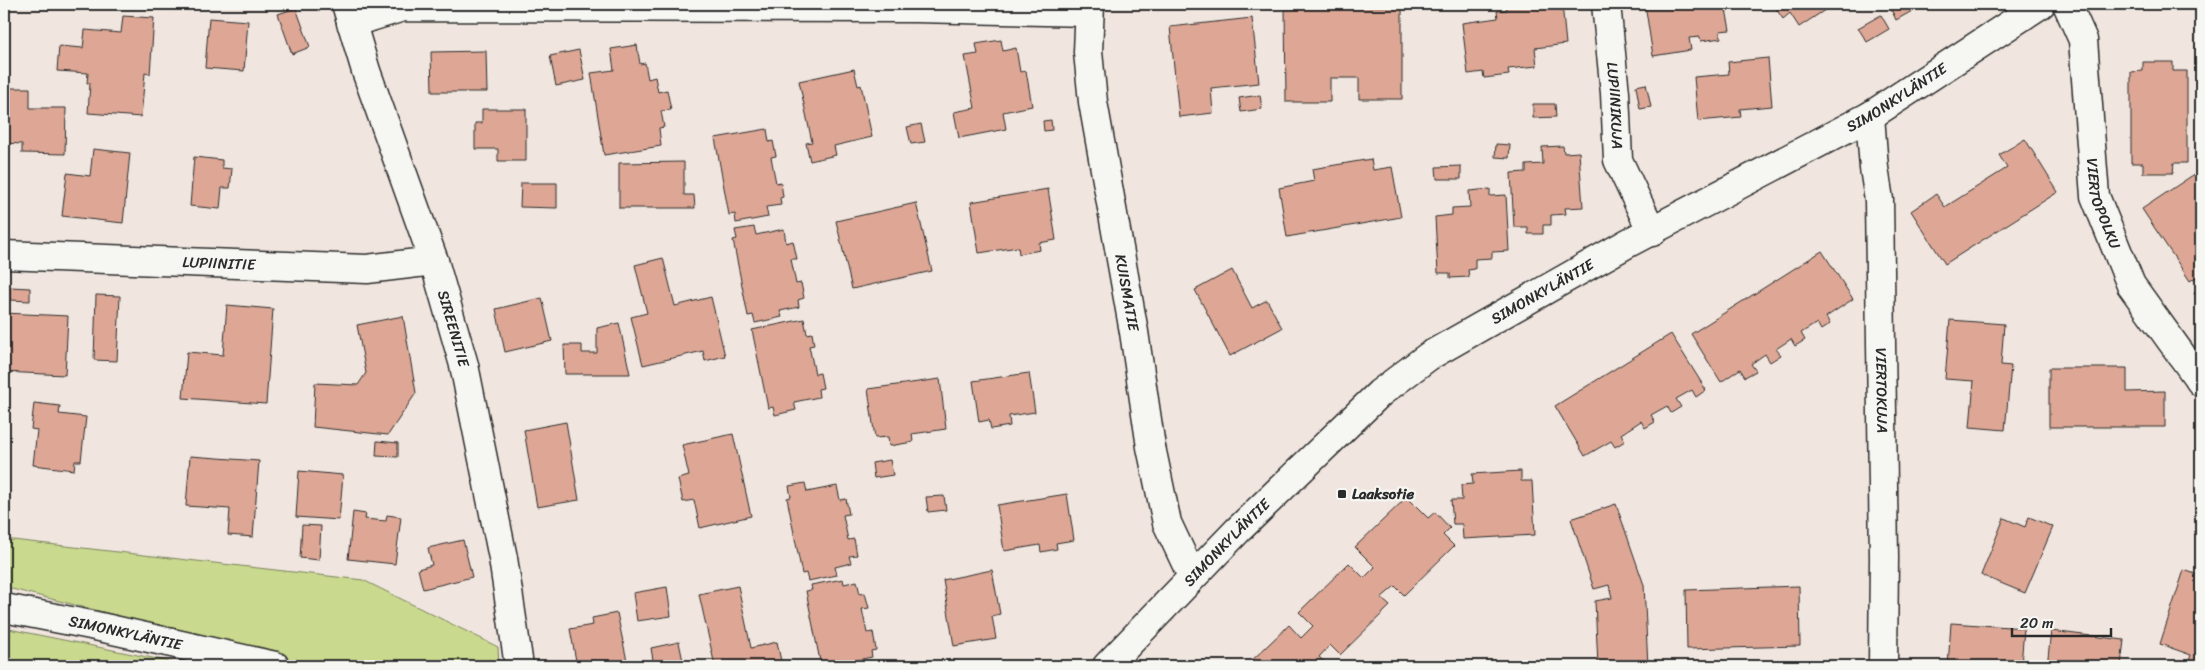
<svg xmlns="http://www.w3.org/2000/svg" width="2205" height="670" viewBox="0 0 2205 670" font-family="Sriracha,sans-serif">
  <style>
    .green { fill: #c9da8e; stroke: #7a825c }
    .building { fill: #dea795; stroke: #2b2b2b }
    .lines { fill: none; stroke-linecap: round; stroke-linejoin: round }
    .minor-casing { stroke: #2b2b2b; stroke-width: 31 }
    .secondary-casing { stroke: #2b2b2b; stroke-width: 31 }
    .minor { stroke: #f6f6f2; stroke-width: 28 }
    .secondary { stroke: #f6f6f2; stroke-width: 28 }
    .poi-dot { fill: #2b2b2b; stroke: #f6f6f2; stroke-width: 2 }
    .labels { text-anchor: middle; stroke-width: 4.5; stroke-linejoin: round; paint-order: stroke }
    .street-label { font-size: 15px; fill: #2b2b2b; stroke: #f6f6f2 }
    .poi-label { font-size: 15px; font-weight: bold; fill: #2b2b2b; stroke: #f6f6f2; text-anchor: start }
  </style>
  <rect width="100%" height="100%" fill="#f1e6df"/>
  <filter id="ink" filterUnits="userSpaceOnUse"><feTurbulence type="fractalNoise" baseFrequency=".02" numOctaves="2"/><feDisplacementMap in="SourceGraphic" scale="10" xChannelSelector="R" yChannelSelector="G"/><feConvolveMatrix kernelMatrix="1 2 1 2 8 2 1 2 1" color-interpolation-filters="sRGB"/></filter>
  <g filter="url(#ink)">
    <!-- green -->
    <path class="green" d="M4,539L363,580L498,647L499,666H316L4,587Z
      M4,628L162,660L180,666H4Z"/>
    <!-- building -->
    <path class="building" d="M1506,4H1527V6L1562,4L1566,44L1535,48L1537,66L1508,69L1509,75L1484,78L1483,72L1468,74L1462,23L1498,18L1497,11L1507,10Z
      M1645,4H1725L1730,30L1720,31L1721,38L1701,41L1700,37L1689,38L1691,50L1653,56Z
      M1773,4H1834L1799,27L1790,13L1783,19Z
      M1898,4H1908L1912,11L1896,20L1891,9Z
      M1402,6V99H1359V78H1330V102H1286L1285,7Z
      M296,8L310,47L292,54L278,14Z
      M1881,15L1889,29L1867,42L1858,28Z
      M123,16L154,18L150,74L145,73L141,117L88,113L90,83H87L88,73L57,71L59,46L83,48L85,30L121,33Z
      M209,18L248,21L244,71L205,68Z
      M1252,18L1259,83L1211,88L1213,113L1179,117L1170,27Z
      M1001,40L1003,51L1016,48L1020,72L1026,71L1032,106L1003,112L1006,129L959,138L954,112L975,108L965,56L978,54L976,44Z
      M637,45L640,64L645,63L648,79L655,77L658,92L667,90L671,110L661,111L664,127L659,128L661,146L604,155L591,73L614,70L611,49Z
      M579,50L585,80L556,86L550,56Z
      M486,51L487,92H432L431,52Z
      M1768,58L1772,106L1740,109L1741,117L1698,121L1694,77L1729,74L1728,62Z
      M2143,62H2173V71H2187V163H2174L2173,173H2143V163H2131V72L2143,71Z
      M854,69L858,86L861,85L872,137L834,146L836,155L810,161L806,143L812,142L799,81Z
      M1646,84L1651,107L1640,109L1636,86Z
      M4,88H30V108H66L65,154L22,153V144L4,143Z
      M1260,95L1262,109L1241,112L1239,98Z
      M1533,104H1555L1556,117L1533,118Z
      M482,109H526V161H498V149H475V123H482Z
      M1051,120L1052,130L1044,131L1043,121Z
      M921,124L925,142L911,144L907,127Z
      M767,129L769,142L773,141L776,156L771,157L776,183L781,182L783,197L780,198L781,205L766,207L768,217L736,223L735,214L729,215L715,138Z
      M2025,139L2058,192L1945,264L1911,211L1936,194L1945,207L2007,168L1999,155Z
      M1496,144L1510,145L1509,158L1495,157Z
      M1563,146L1564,153L1579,152L1583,207L1565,208L1566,214L1551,215V225H1543V234H1528V227H1514L1511,173L1526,172V165L1543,164L1542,147Z
      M93,149L130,153L123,223L62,216L67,173L90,176Z
      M194,157L222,160V168L232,169L230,188H222L220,209L190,206Z
      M1371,159L1373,170L1392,167L1401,217L1287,237L1279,188L1314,181L1312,169Z
      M684,162V195H694L695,208H619V163Z
      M1461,166V179H1437L1436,167Z
      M2199,171L2201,174V274L2190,281L2142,209Z
      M521,183H557V208L520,207Z
      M1048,189L1056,240L1039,243L1040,250L1019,254L1018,247L979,253L971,202Z
      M1490,189V196L1506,195L1509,251L1492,252V258L1475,259V269L1468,270L1469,277L1450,278V273H1438L1435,217L1452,215V208L1470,207L1469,191Z
      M916,203L932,271L852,289L836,221Z
      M754,227L756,235L784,229L786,243L793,241L797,259H791L796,284L801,283L804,298L798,300L799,307L780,311L782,317L755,323L753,315L748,316L733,240L737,239L735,230Z
      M1822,251L1853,299L1826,317L1830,324L1821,330L1817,323L1801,333L1805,340L1795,346L1791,339L1776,349L1781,355L1770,362L1765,354L1751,364L1756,371L1745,377L1740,369L1721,382L1691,334Z
      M663,258L675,306L711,297L725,356L705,361L703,351L643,365L631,317L647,313L635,265Z
      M1232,270L1252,308L1267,300L1282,328L1230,356L1195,290Z
      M10,287L30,288V301L10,300Z
      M2201,288V304L2194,293Z
      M96,295L120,296L117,361L94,360Z
      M542,298L552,341L505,352L496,309Z
      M227,305L273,309L266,404L183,398L187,352L223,355Z
      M4,313L68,316L65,375L4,372Z
      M403,316L416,393L388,435L313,427L315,383L358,385L366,373L357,325Z
      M804,319L807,334L812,333L814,345L809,346L815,374L820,373L823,388L818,389L819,397L794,402L796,410L775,415L773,407L768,408L752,330Z
      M1950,320L2004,324L2001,365L2011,366L2005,430L1970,427L1974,381L1945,379Z
      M619,323L630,374H565L564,345H582V353H597V328Z
      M1671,334L1706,390L1696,397L1692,390L1676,399L1681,407L1671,413L1667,406L1651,415L1655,422L1645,428L1641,421L1621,434L1625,441L1615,447L1611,441L1585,456L1555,406Z
      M2049,368H2127V392L2165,391V427H2049Z
      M1029,373L1035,412L1009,416L1010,426L991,429L989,420L979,422L973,381Z
      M940,379L946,429L912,434L913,442L889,446L888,437L875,438L868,389Z
      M34,403L60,406L59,414L86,417L81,461H75L74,470L33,465L37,430L31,429Z
      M566,422L579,500L537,507L524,430Z
      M733,434L751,516L700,528L694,500L683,502L678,479L689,476L682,445Z
      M377,441L398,443V457L376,456Z
      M190,456L259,461L253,537L228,535L230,509L186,506Z
      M890,460L893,475L874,478L872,463Z
      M299,471L343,475L339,520L296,517Z
      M1521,471V481H1532L1535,535L1463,539L1462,524H1453L1451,500H1462L1461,485L1473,484L1472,474Z
      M805,483L807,492L837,486L840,500L846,499L849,514L843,515L848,540L854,539L857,555L849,556L851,563L835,567L837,575L808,581L806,573L802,574L787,498L791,497L789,486Z
      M1067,494L1074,540L1056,543L1057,549L1041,552L1040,545L1004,551L997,505Z
      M944,496L946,510L928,512L926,497Z
      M1407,497L1428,518L1435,512L1450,528L1443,535L1454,546L1404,595L1395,586L1381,598L1390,606L1340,655L1330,645L1319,657L1327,664L1325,666H1246L1289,625L1301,638L1313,626L1299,612L1349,563L1364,578L1375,567L1355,547Z
      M1616,504L1644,585L1648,666H1598L1595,601L1612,598L1609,585L1594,589L1571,519Z
      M353,512L366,514L365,519L386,521L387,515L401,517L395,564L348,559Z
      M2029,517L2053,527L2025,593L1981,575L2004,518L2025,527Z
      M302,525L321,526L319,560L300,558Z
      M463,540L472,577L423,589L418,569L432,565L428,548Z
      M992,570L1000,614L992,616L996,639L954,646L943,580Z
      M2184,570L2201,576V666H2187L2191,655L2160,644Z
      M843,579L844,584L857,581L860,594L865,593L869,608L862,609L867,633L873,632L876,650L871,651L872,657L843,663V666H821L806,591L812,590L811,585Z
      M738,586L751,648L777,642L782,666H715L699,594Z
      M1799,586L1800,646L1687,649L1686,590Z
      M667,587L671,616L637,621L633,593Z
      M617,613L627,661L600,666H577L570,629L593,625L592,618Z
      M1951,623L2024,628L2021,666H1948Z
      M2051,631L2124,640L2121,666H2047Z
      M679,642L684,666H654L651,648Z"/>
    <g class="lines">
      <!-- minor casing -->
      <g class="minor-casing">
        <g id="minor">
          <path id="s1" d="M346,4L366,71L434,261L464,365L503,558L519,666"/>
          <path id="s2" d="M1090,4L1088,52L1093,102L1134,332L1151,447L1167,523L1192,576"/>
          <path id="s3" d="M1606,4L1615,93L1618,160L1652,232"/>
          <path id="s4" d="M2067,4L2083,40L2095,196L2131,285L2201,382"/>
          <path d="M351,23L403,7L915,8L1089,12"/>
          <path id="s5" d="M1870,116L1874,168L1879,200L1884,558L1883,665"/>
          <path id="s6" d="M4,255L367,269L434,261"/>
        </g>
      </g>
      <!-- secondary casing -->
      <g class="secondary-casing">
        <g id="secondary">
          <path id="s7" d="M4,608L91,625L275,666"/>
          <path id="s8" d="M1107,666L1238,530L1380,393L1429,356L1628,243L1870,116L2041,4"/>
        </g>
      </g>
      <!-- minor -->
      <use href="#minor" class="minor"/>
      <!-- secondary -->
      <use href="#secondary" class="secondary"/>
    </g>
  </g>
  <!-- markers -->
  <rect class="poi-dot" x="1337" y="489" width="10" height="10" rx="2.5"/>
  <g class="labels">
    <!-- street labels -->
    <g class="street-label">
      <text dy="5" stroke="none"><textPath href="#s8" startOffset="982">SIMONKYLÄNTIE</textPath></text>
      <text dy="5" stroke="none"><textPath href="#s3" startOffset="102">LUPIINIKUJA</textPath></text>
      <text dy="5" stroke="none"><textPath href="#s4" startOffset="205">VIERTOPOLKU</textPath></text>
      <text dy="5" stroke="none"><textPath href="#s6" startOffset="215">LUPIINITIE</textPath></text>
      <text dy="5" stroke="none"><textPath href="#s8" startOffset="578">SIMONKYLÄNTIE</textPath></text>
      <text dy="5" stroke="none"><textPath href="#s2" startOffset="292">KUISMATIE</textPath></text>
      <text dy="5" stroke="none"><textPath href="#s1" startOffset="342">SIREENITIE</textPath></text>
      <text dy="5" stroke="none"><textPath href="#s5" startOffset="275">VIERTOKUJA</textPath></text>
      <text dy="5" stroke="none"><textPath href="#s8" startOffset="172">SIMONKYLÄNTIE</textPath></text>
      <text dy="5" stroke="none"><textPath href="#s7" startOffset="124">SIMONKYLÄNTIE</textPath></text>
    </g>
    <!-- poi labels -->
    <g class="poi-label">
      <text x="1352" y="499">Laaksotie</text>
    </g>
  </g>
  <!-- margin -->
  <rect width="2205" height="670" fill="none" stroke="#f6f6f2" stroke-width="20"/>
  <rect x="10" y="10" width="2185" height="650" fill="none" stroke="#2b2b2b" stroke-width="2" filter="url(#ink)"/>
  <!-- scale -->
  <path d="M2012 628v8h99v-8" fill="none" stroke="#2b2b2b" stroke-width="2.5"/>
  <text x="2020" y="628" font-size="15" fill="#2b2b2b" stroke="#f6f6f2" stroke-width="4" paint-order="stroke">20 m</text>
</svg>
